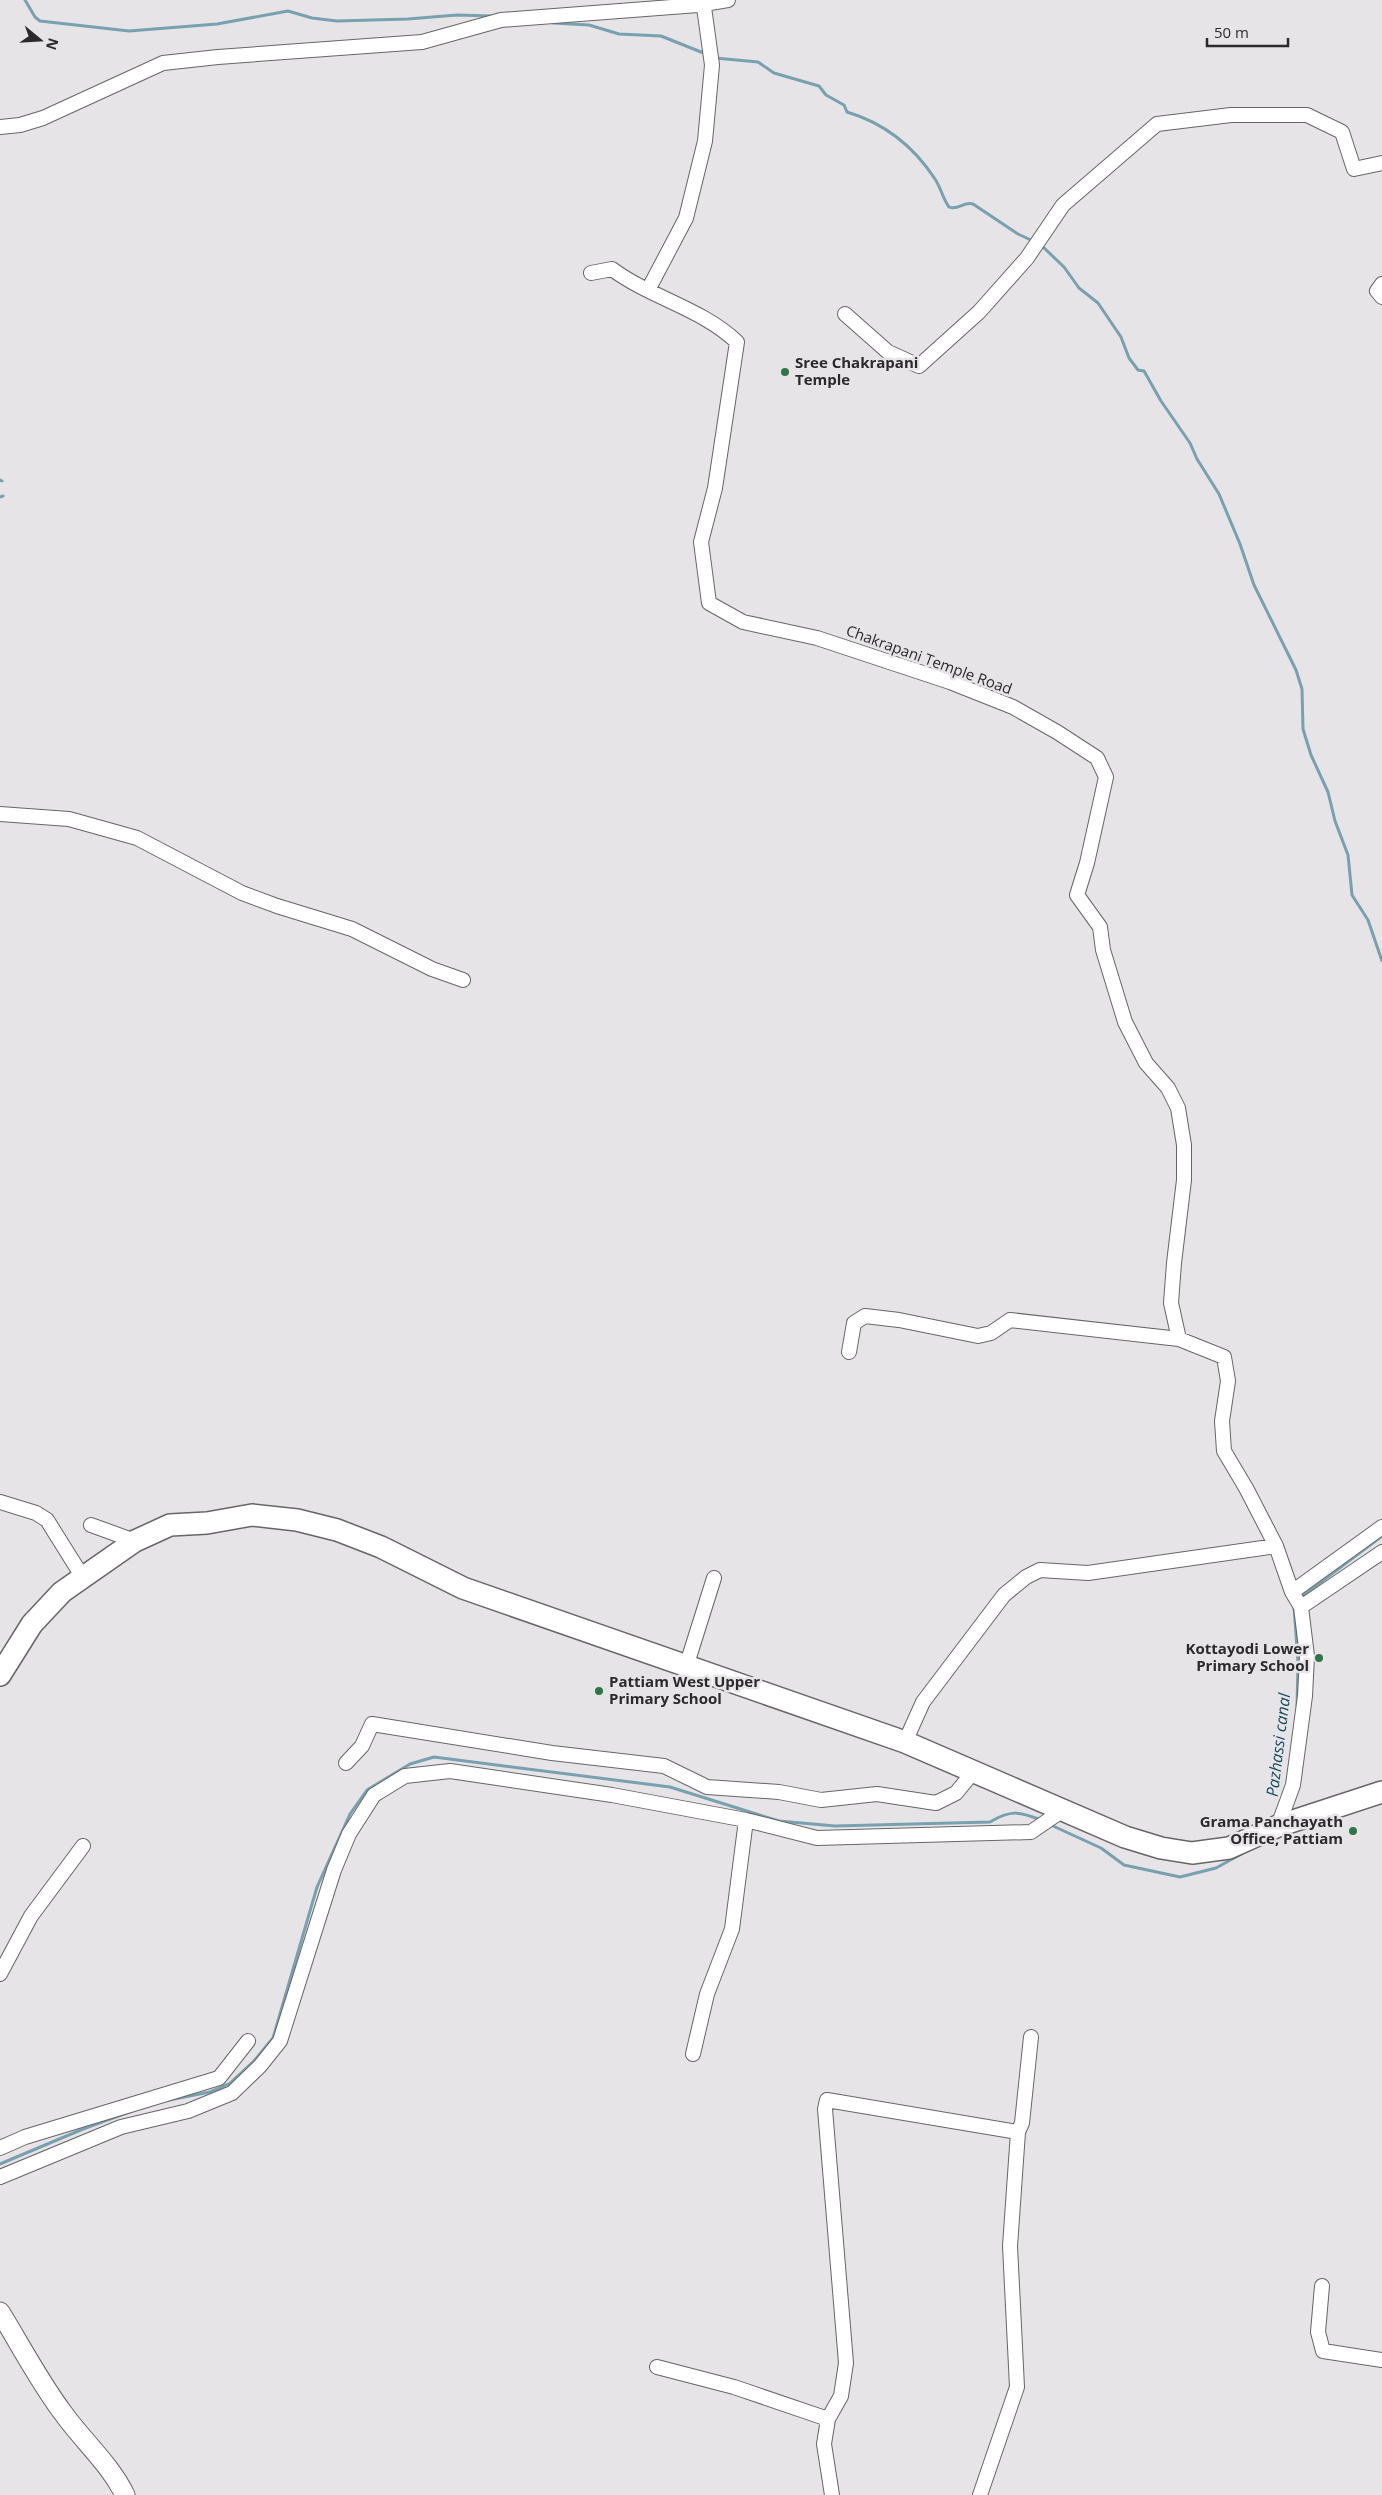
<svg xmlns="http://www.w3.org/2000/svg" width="1382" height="2495" viewBox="0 0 1382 2495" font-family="'Open Sans',sans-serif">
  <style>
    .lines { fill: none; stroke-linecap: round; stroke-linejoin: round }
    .stream { stroke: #78a1af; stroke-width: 3 }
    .street-casing { stroke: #686568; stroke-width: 16 }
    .secondary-casing { stroke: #686568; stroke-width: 21 }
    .primary-casing { stroke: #686568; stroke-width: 24 }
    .street { stroke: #fff; stroke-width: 14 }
    .secondary { stroke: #fff; stroke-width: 19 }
    .primary { stroke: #fff; stroke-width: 21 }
    .poi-dot { fill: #2c7746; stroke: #e7e4e8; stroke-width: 2 }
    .labels { text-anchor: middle; stroke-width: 5; stroke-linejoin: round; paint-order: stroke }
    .poi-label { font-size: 15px; font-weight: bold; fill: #2b2a2b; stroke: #e7e4e8; text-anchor: start }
    .street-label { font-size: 15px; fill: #2b2a2b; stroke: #e7e4e8 }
    .water-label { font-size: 16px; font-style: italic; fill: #124c5c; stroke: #e7e4e8 }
  </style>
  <rect width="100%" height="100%" fill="#e7e4e8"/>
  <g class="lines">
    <!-- stream -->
    <path class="stream" d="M25,0L35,17L40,21L129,31L217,24L288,11L312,18L337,21L408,19L457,15L492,16
      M553,23L589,25L619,34L661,36L706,54
      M715,58L758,62L774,73L819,86L826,95L844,105L847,112C884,123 914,147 935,179C941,188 943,199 949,207C958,211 964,201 973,204L1018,234L1033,241
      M1041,245L1064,267L1079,288L1098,303L1121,337L1129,358L1138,370L1144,371L1161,401L1190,443L1197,459L1219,494L1240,544L1254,585L1296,670L1302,689L1303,729L1311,755L1328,792L1335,821L1348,855L1352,895L1368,920L1382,961
      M0,480L2,481
      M0,497L3,496
      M1301,1597L1382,1536
      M1294,1607L1298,1662L1297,1706
      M1053,1826L1101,1848L1124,1865L1180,1877L1216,1868L1243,1853
      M164,2101L210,2092L229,2084L254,2061L273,2038L317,1887L350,1814L367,1790L410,1764L434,1757L670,1787L779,1821L835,1826L990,1822C1010,1810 1019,1811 1041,1820
      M0,2164L83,2129L132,2111"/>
    <!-- street casing -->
    <g class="street-casing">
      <path id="street" d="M0,127L20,125L43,118L163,63L218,57L422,42L501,20L698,5L728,0
        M591,273L612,269C651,298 701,308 737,342L715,488L701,542L709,603L743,622L817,638L950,682L1013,707L1057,732L1097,758L1106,777L1087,863L1077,895L1100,927L1103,950L1125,1022L1146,1063L1168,1088L1178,1108L1184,1145V1180L1174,1263L1171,1303L1179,1339L1224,1357L1228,1381L1222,1421L1224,1451L1246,1488L1276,1546L1292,1592L1301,1607L1307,1656L1305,1696L1293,1785L1278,1826
        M1382,284L1377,291L1382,297
        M648,290L686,218L705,141L712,65L703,0
        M845,314L888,352L919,366L979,312L1027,258L1063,205L1157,124L1231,115H1307L1342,132L1354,169L1382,163
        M0,814L69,819L137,838L242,893L277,906L352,929L432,969L463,980
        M849,1352L854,1323L865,1316L899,1320L978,1336L991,1333L1010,1320L1179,1339
        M0,1502L36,1513L47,1520L82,1576
        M91,1525L135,1541
        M1292,1592L1382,1527
        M1301,1607L1382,1552
        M686,1667L714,1578
        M905,1742L923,1702L1004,1595L1026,1577L1040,1570L1088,1573L1276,1546
        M346,1763L362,1746L372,1724L552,1753L664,1766L707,1787L779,1792L821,1800L877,1794L936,1803L956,1793L974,1771
        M0,1974L31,1916L83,1846
        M693,2054L707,1994L732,1929L746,1820
        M0,2148L25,2137L219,2078L248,2041
        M0,2177L121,2127L188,2111L232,2093L260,2066L280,2041L334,1870L349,1834L374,1795L405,1776L450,1771L612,1795L746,1820L817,1838L1031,1832L1063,1810
        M1322,2286L1318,2332L1323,2351L1382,2360
        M657,2367L734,2387L828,2419
        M832,2495L824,2444L828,2419L841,2396L846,2363L825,2109L827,2100L1018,2132
        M980,2495L1017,2387L1010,2246L1018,2132L1022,2123L1031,2037"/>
    </g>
    <!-- secondary casing -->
    <g class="secondary-casing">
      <path id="secondary" d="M0,2312C21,2346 39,2381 63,2413C83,2441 110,2464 125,2495"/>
    </g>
    <!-- primary casing -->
    <g class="primary-casing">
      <path id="primary" d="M0,1675L32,1624L62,1592L135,1541L170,1525L207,1523L252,1515L297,1520L337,1530L381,1547L463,1588L905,1742L1125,1837L1161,1848L1192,1853L1229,1848L1278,1826L1382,1792"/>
    </g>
    <!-- street -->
    <use href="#street" class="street"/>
    <!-- secondary -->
    <use href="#secondary" class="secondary"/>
    <!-- primary -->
    <use href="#primary" class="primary"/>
  </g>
  <!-- markers -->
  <g class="poi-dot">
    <circle cx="785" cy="372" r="5"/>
    <circle cx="1319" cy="1658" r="5"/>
    <circle cx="599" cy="1691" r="5"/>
    <circle cx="1353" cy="1831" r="5"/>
  </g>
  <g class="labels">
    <!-- poi labels -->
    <g class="poi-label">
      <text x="795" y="368">Sree Chakrapani<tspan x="795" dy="17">Temple</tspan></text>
      <text x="1309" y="1654" text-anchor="end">Kottayodi Lower<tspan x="1309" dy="17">Primary School</tspan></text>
      <text x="609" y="1687">Pattiam West Upper<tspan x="609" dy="17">Primary School</tspan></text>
      <text x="1343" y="1827" text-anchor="end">Grama Panchayath<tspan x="1343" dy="17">Office, Pattiam</tspan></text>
    </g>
    <!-- street labels -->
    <g class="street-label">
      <text transform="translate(929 660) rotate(20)" y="5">Chakrapani Temple Road</text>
    </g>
    <!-- water labels -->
    <g class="water-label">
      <text transform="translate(1278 1745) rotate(-83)" y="6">Pazhassi canal</text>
    </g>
  </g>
  <!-- north arrow -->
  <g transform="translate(40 40) rotate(108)" stroke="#e7e4e8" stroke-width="4" paint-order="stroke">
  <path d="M0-4L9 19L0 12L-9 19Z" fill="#2b2a2b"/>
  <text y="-8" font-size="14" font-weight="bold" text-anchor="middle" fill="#2b2a2b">N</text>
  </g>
  <!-- scale -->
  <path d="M1207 38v8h81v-8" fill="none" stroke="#2b2a2b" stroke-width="2.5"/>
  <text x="1214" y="38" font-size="15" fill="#2b2a2b" stroke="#e7e4e8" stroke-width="4" paint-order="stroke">50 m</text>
</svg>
